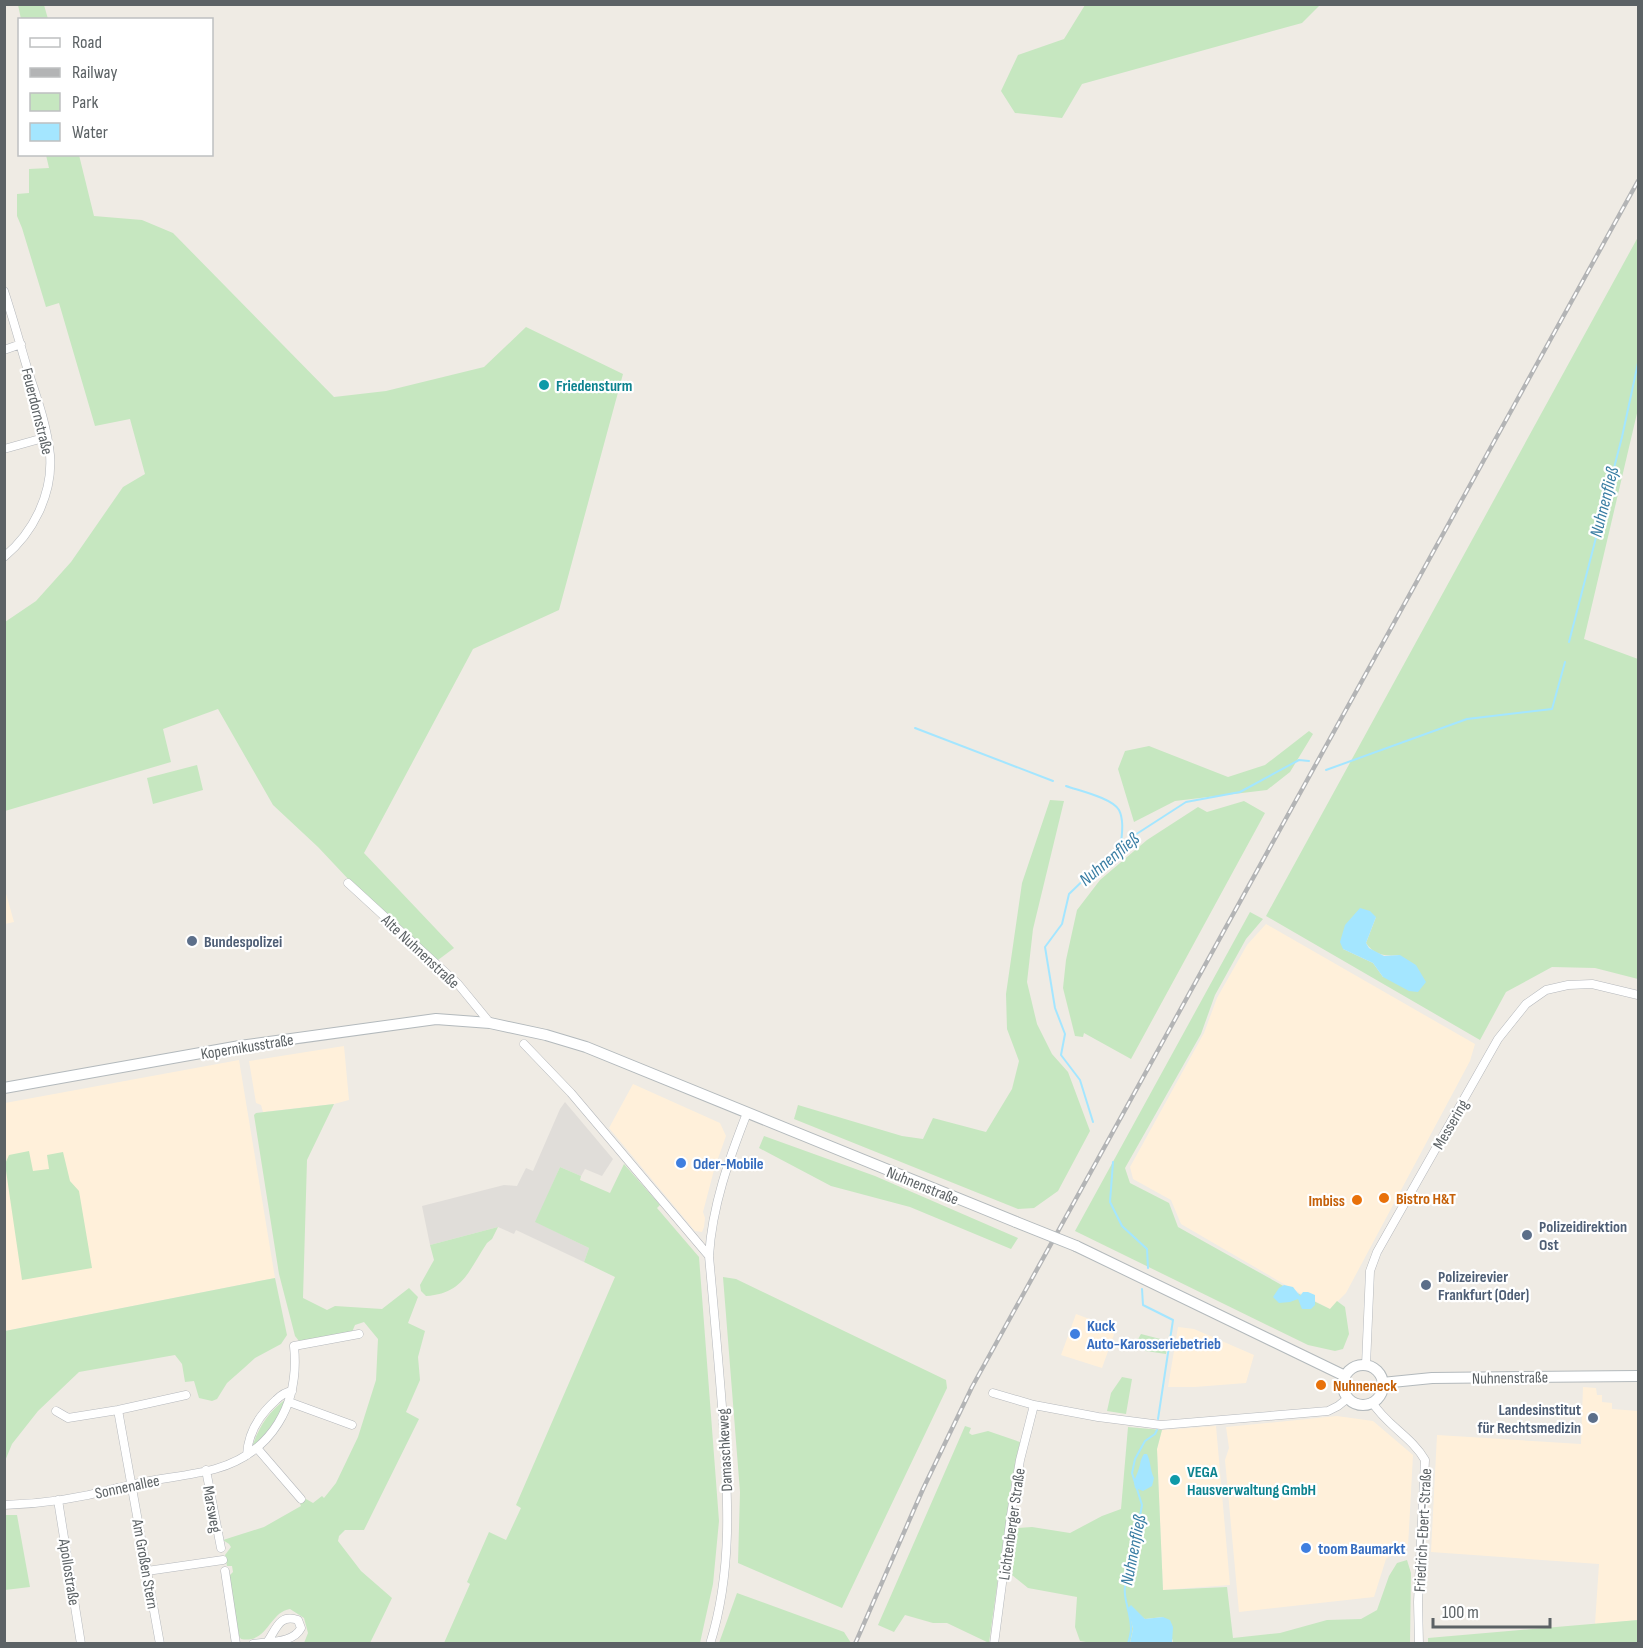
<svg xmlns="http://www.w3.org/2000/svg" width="1643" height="1648" viewBox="0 0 1643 1648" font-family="'Sofia Sans Condensed',sans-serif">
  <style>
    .commercial { fill: #fff0da }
    .industrial { fill: #e0ddd9 }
    .green { fill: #c6e7c0; fill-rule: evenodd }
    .water { fill: #a4e6ff }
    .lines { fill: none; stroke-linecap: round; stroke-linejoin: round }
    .stream { stroke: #a4e6ff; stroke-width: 2 }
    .minor-casing { stroke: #b5b8bc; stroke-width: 9 }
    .secondary-casing { stroke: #b3b9bc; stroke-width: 12 }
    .minor { stroke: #fff; stroke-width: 8 }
    .secondary { stroke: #fff; stroke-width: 10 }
    .rail-casing { stroke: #b3b4b5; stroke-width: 4.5 }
    .rail { stroke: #fff; stroke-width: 2; stroke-dasharray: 7; stroke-linecap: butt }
    .secondary-bridge-casing { stroke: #b3b9bc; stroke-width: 12; stroke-linecap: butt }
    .secondary-bridge { stroke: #fff; stroke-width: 10 }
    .culture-dot { fill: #0f9aa8; stroke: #fff; stroke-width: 2 }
    .service-dot { fill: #5c6f8a; stroke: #fff; stroke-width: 2 }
    .shop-dot { fill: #3f7fe0; stroke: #fff; stroke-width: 2 }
    .food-dot { fill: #e8710a; stroke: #fff; stroke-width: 2 }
    .labels { text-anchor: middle; stroke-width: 4.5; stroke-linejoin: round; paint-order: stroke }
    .culture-label { font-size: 16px; font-weight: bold; fill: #0d838f; stroke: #fff; text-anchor: start }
    .street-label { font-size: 16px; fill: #5c6265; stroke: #fff }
    .service-label { font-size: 16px; font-weight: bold; fill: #4e5e75; stroke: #fff; text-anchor: start }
    .shop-label { font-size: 16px; font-weight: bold; fill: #366cbe; stroke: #fff; text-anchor: start }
    .food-label { font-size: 16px; font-weight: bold; fill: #c56008; stroke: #fff; text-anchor: start }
    .water-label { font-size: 18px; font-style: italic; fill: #397da3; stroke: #fff }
  </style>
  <rect width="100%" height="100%" fill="#efebe4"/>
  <!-- commercial -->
  <path class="commercial" d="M5,890L14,922L5,924H4Z
    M1266,924L1475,1044L1470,1061L1346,1293L1330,1309L1289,1287L1181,1224L1171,1200L1133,1179L1130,1167L1204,1033L1217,998L1247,945Z
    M344,1046L349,1100L334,1104L263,1112L261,1105L256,1103L249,1061Z
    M239,1060L275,1278L5,1331V1103Z
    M633,1084L720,1123L726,1136L714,1170L703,1212L705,1218L704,1227L702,1232L695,1231L609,1128Z
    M1076,1314L1116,1329L1102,1368L1061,1355Z
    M1178,1327L1194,1329L1254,1355L1246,1383L1195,1387H1168Z
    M1583,1387L1596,1388L1597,1395H1602V1402L1612,1403V1409L1638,1411V1620L1595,1624L1599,1564L1431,1552L1437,1435L1581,1444Z
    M1337,1416L1373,1421L1413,1455L1408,1547L1392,1553L1386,1559L1374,1597L1239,1612L1225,1460L1229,1448L1226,1427Z
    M1216,1426L1230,1585L1163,1590L1157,1449L1162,1430Z"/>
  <!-- industrial -->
  <path class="industrial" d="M565,1102L613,1159L602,1176L585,1169L581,1176L560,1167L536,1222L589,1248L584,1262L516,1230L514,1234L498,1227L430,1245L422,1206L504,1185L517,1186L526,1168L533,1171L560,1109Z"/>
  <!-- green -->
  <path class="green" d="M18,5H44L48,19H21Z
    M1085,5V4L1320,5L1302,23L1082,84L1062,118L1015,113L1001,91L1018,55L1064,39Z
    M46,155H79L94,216L142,220L173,233L334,397L386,391L484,367L526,327L623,374L559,610L473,649L364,853L454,948L430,966L318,847L273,805L218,709L163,729L171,762L5,811V622L36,601L71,562L123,487L145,474L130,419L95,426L59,303L46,307L22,228L17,216V194L29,193V169L49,168Z
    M1638,237V409L1584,639L1638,659V979L1595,968L1552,967L1506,992L1480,1040L1266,916ZM1376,917L1366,943C1375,956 1386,956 1400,955L1383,977L1373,963L1343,949Z
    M1309,731L1313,734L1290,772L1267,790L1175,801L1134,822L1118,769L1125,751L1149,746L1228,777L1265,765Z
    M197,765L203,790L153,804L147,778Z
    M1050,800L1064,801L1033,929L1027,982L1037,1024L1052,1054L1068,1072L1090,1131L1058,1191L1034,1208L1018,1209L794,1119L798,1105L902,1136L923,1139L933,1118L986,1132L1012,1089L1019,1061L1007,1029L1006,994L1022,883Z
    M1244,801L1265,813L1131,1059L1084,1033L1083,1037L1075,1036L1063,988L1066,960L1077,910L1100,880L1147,840L1198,807L1207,812Z
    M1250,912L1263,919L1246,939L1215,995L1201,1034L1125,1168L1130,1183L1169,1203L1178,1227L1287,1288L1330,1309L1337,1301L1345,1307L1349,1334L1343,1349L1335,1351L1308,1345L1075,1231Z
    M334,1104L307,1160L303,1298L327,1310L335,1306L382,1309L409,1288L418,1297L408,1323L425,1331L418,1357L420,1380L406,1412L419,1419L364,1530H345L339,1536L338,1541L361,1571L392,1598L370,1643H304L308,1633L304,1618L290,1609C269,1612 268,1644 241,1639L239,1636L229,1576L233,1572L232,1566H227L225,1555L231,1547L229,1544L223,1540L264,1527L301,1506L300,1504L306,1499L313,1503L322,1496L324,1498L336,1483L358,1437L376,1380L378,1339L364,1322L355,1325L352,1332L299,1341L295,1336L279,1274L254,1115L256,1113Z
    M764,1136L875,1176L1018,1238L1011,1249L910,1207L831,1186L759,1148Z
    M29,1151L33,1171L49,1169L47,1155L63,1152L70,1181L79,1191L92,1268L22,1280L5,1164L9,1155Z
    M624,1164L660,1205L657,1208L699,1257L719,1521L713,1584L700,1643H444L470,1584L467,1582L489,1532L506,1540L521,1508L516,1505L615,1277L584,1262L589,1248L535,1222L560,1167L581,1176L580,1180L610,1193Z
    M498,1227L492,1239L487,1243C469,1270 463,1294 426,1296L421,1291L420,1285L434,1260L430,1245Z
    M723,1277L736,1279L946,1380L947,1388L842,1608L738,1563L740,1492Z
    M275,1278L287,1335L281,1344L255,1358L244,1368L227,1383L217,1399L212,1401L199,1398L194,1381L185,1382L182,1364L175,1355L79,1372L38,1411L12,1444L5,1461V1331Z
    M1141,1334L1168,1341L1166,1354L1132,1349Z
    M1122,1377L1132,1379L1126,1414L1107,1411L1111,1393Z
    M286,1399C278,1418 268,1433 252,1447C259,1427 268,1412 286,1399Z
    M965,1426L971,1428L969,1433L972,1435L988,1431L1020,1442L1012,1479L989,1643L947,1623H933L905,1615L894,1632L878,1625Z
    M1128,1427L1162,1430L1157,1449L1163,1590L1227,1587L1233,1638L1280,1633L1327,1620L1361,1619L1377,1610L1389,1576L1397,1563L1407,1560L1411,1573L1410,1643H1172L1173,1641L1163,1617L1145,1619L1128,1608L1133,1629L1130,1643H1086V1642L1080,1641L1075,1627L1077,1597L1028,1588L1012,1575L1018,1528L1032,1527L1070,1533L1102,1516L1121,1509Z
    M5,1515H17L30,1587L5,1590Z
    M737,1593L844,1632L851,1643H719Z
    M1638,1620V1643H1428V1638Z"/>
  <!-- water -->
  <path class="water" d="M1360,908L1370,911L1376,917L1366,943L1369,948L1384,956L1400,955L1416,965L1426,982L1418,992L1409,991L1383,977L1373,963L1343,949L1340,942L1345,925Z
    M1284,1285L1293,1287L1300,1296L1303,1292H1308L1315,1295V1305L1311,1309H1302L1298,1299L1290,1302L1279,1303L1273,1297L1279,1288Z
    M1144,1454H1147C1151,1462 1150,1470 1154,1478L1152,1486L1143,1491L1135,1488C1133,1479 1137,1476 1139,1468C1141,1462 1140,1460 1144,1454Z
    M1131,1605L1145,1619L1163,1617L1170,1620L1173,1627L1172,1643H1130L1133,1629L1128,1608Z"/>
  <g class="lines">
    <!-- stream -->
    <path class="stream" d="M1569,642L1622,437L1638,363
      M915,728L1053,781
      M1326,770L1467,719L1552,709L1565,662
      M1066,786C1080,791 1112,798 1119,810C1124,820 1122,833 1121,844
      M1093,1122L1080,1080L1061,1055L1065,1034L1055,1008L1045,947L1062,924L1069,894L1121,844L1186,802L1240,792L1299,760L1309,761
      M1113,1162L1110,1202L1122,1226L1147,1249L1148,1268
      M1142,1289L1143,1305L1173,1320L1158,1419
      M1128,1644C1129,1639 1131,1634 1131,1629C1131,1605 1115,1590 1134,1569L1133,1555L1142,1505L1132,1473L1135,1459L1145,1441L1155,1434L1157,1430"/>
    <!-- minor casing -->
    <g class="minor-casing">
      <path id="minor" d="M4,291C13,318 20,344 28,371C37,398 47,426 50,455C53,494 33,533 4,557
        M4,350L21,344
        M4,449L47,437
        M348,883L458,984L490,1023
        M524,1044L571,1093L709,1256
        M1366,1365L1370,1271L1377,1252L1498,1039L1526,1004L1546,990L1568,985L1592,984L1638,995
        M993,1393L1034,1405L1098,1417L1161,1425L1328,1411L1338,1406L1348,1398
        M289,1402L352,1425
        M1372,1402C1386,1425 1412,1437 1425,1460L1418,1602L1419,1644
        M118,1410L160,1644
        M56,1411L68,1418L118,1410L186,1395
        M257,1448L301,1499
        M247,1455C248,1433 259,1415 276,1400C281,1395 285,1392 292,1391
        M206,1470L221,1548
        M58,1500L81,1644
        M4,1505C42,1504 81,1498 117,1488C123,1487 129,1485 135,1484C161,1478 189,1476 215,1469C272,1453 300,1404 294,1346L359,1334
        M147,1571L223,1560
        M225,1571L236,1644
        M253,1644C268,1641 293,1644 301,1628L298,1620C280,1614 277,1627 268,1641
        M710,1644C733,1571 728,1496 723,1420C719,1365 714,1311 709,1256C712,1206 729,1159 747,1113
        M994,1644L1011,1515L1020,1460L1034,1405"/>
    </g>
    <!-- secondary casing -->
    <g class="secondary-casing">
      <path id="secondary" d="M4,1088L240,1046L436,1019L490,1023L546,1035L586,1047L1016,1222
        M1076,1246L1345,1376
        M1343 1385a20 20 0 1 1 40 0a20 20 0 1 1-40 0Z
        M1382,1383L1432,1378L1638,1376"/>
    </g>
    <!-- minor -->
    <use href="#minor" class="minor"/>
    <!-- secondary -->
    <use href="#secondary" class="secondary"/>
    <!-- rail casing -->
    <g class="rail-casing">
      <path id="rail" d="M855,1644L923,1489L972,1387L1638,181"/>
    </g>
    <!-- rail -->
    <use href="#rail" class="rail"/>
    <!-- secondary-bridge casing -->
    <g class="secondary-bridge-casing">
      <path id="secondary-bridge" d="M1016,1222L1076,1246"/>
    </g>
    <!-- secondary-bridge -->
    <use href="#secondary-bridge" class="secondary-bridge"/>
  </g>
  <!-- markers -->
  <g class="culture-dot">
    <circle cx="544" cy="385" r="6"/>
    <circle cx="1175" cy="1480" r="6"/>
  </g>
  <g class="service-dot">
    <circle cx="192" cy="941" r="6"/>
    <circle cx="1527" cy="1235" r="6"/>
    <circle cx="1426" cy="1285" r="6"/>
    <circle cx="1593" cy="1418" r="6"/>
  </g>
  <g class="shop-dot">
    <circle cx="681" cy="1163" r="6"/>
    <circle cx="1075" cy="1334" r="6"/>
    <circle cx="1306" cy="1548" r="6"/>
  </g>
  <g class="food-dot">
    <circle cx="1384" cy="1198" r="6"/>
    <circle cx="1357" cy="1200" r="6"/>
    <circle cx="1321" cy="1385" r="6"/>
  </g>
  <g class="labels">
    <!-- culture labels -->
    <g class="culture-label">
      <text x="556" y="391">Friedensturm</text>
      <text x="1187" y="1477">VEGA<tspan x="1187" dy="18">Hausverwaltung GmbH</tspan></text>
    </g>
    <!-- street labels -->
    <g class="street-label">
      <text transform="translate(38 411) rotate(76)" y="6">Feuerdornstraße</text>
      <text transform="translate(421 951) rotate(43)" y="6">Alte Nuhnenstraße</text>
      <text transform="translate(247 1046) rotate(-9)" y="6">Kopernikusstraße</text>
      <text transform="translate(1450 1124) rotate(-60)" y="6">Messering</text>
      <text transform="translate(923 1185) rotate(22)" y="6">Nuhnenstraße</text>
      <text transform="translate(1510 1377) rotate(-1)" y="6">Nuhnenstraße</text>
      <text transform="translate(724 1450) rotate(-93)" y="6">Damaschkeweg</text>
      <text transform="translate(127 1486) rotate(-12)" y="6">Sonnenallee</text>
      <text transform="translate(213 1509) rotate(80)" y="6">Marsweg</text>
      <text transform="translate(1011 1524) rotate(-82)" y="6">Lichtenberger Straße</text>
      <text transform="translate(1422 1530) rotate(-87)" y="6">Friedrich-Ebert-Straße</text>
      <text transform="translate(146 1564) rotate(80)" y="6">Am Großen Stern</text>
      <text transform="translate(70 1572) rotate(81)" y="6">Apollostraße</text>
    </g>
    <!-- service labels -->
    <g class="service-label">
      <text x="204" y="947">Bundespolizei</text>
      <text x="1539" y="1232">Polizeidirektion<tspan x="1539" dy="18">Ost</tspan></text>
      <text x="1438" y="1282">Polizeirevier<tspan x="1438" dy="18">Frankfurt (Oder)</tspan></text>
      <text x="1581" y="1415" text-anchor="end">Landesinstitut<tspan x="1581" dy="18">für Rechtsmedizin</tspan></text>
    </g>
    <!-- shop labels -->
    <g class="shop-label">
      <text x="693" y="1169">Oder-Mobile</text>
      <text x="1087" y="1331">Kuck<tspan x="1087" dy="18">Auto-Karosseriebetrieb</tspan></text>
      <text x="1318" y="1554">toom Baumarkt</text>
    </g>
    <!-- food labels -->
    <g class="food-label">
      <text x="1396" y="1204">Bistro H&amp;T</text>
      <text x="1345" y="1206" text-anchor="end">Imbiss</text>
      <text x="1333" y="1391">Nuhneneck</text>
    </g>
    <!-- water labels -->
    <g class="water-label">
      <text transform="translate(1604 502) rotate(-76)" y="6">Nuhnenfließ</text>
      <text transform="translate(1109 859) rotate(-40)" y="6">Nuhnenfließ</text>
      <text transform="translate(1133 1550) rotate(-79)" y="6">Nuhnenfließ</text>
    </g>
  </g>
  <!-- border -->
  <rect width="1643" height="1648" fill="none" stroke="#5c6265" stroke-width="12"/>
  <!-- legend -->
  <rect x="18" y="18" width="195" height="138" fill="#ffffff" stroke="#bec0c1" stroke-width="1.5"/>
  <rect x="30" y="38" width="30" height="9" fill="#ffffff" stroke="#bec0c1" stroke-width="1.5"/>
  <text x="72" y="48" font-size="18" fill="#5c6265">Road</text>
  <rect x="30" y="68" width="30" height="9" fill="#b3b4b5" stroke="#bec0c1" stroke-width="1.5"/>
  <text x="72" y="78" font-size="18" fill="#5c6265">Railway</text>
  <rect x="30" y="93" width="30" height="18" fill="#c6e7c0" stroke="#bec0c1" stroke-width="1.5"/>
  <text x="72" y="108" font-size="18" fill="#5c6265">Park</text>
  <rect x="30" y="123" width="30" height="18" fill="#a4e6ff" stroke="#bec0c1" stroke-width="1.5"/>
  <text x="72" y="138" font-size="18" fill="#5c6265">Water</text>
  <!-- scale -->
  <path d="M1433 1618v9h117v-9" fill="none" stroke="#5c6265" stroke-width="3"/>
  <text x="1442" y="1618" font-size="18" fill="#5c6265" stroke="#ffffff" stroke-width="4.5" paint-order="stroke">100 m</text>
</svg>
